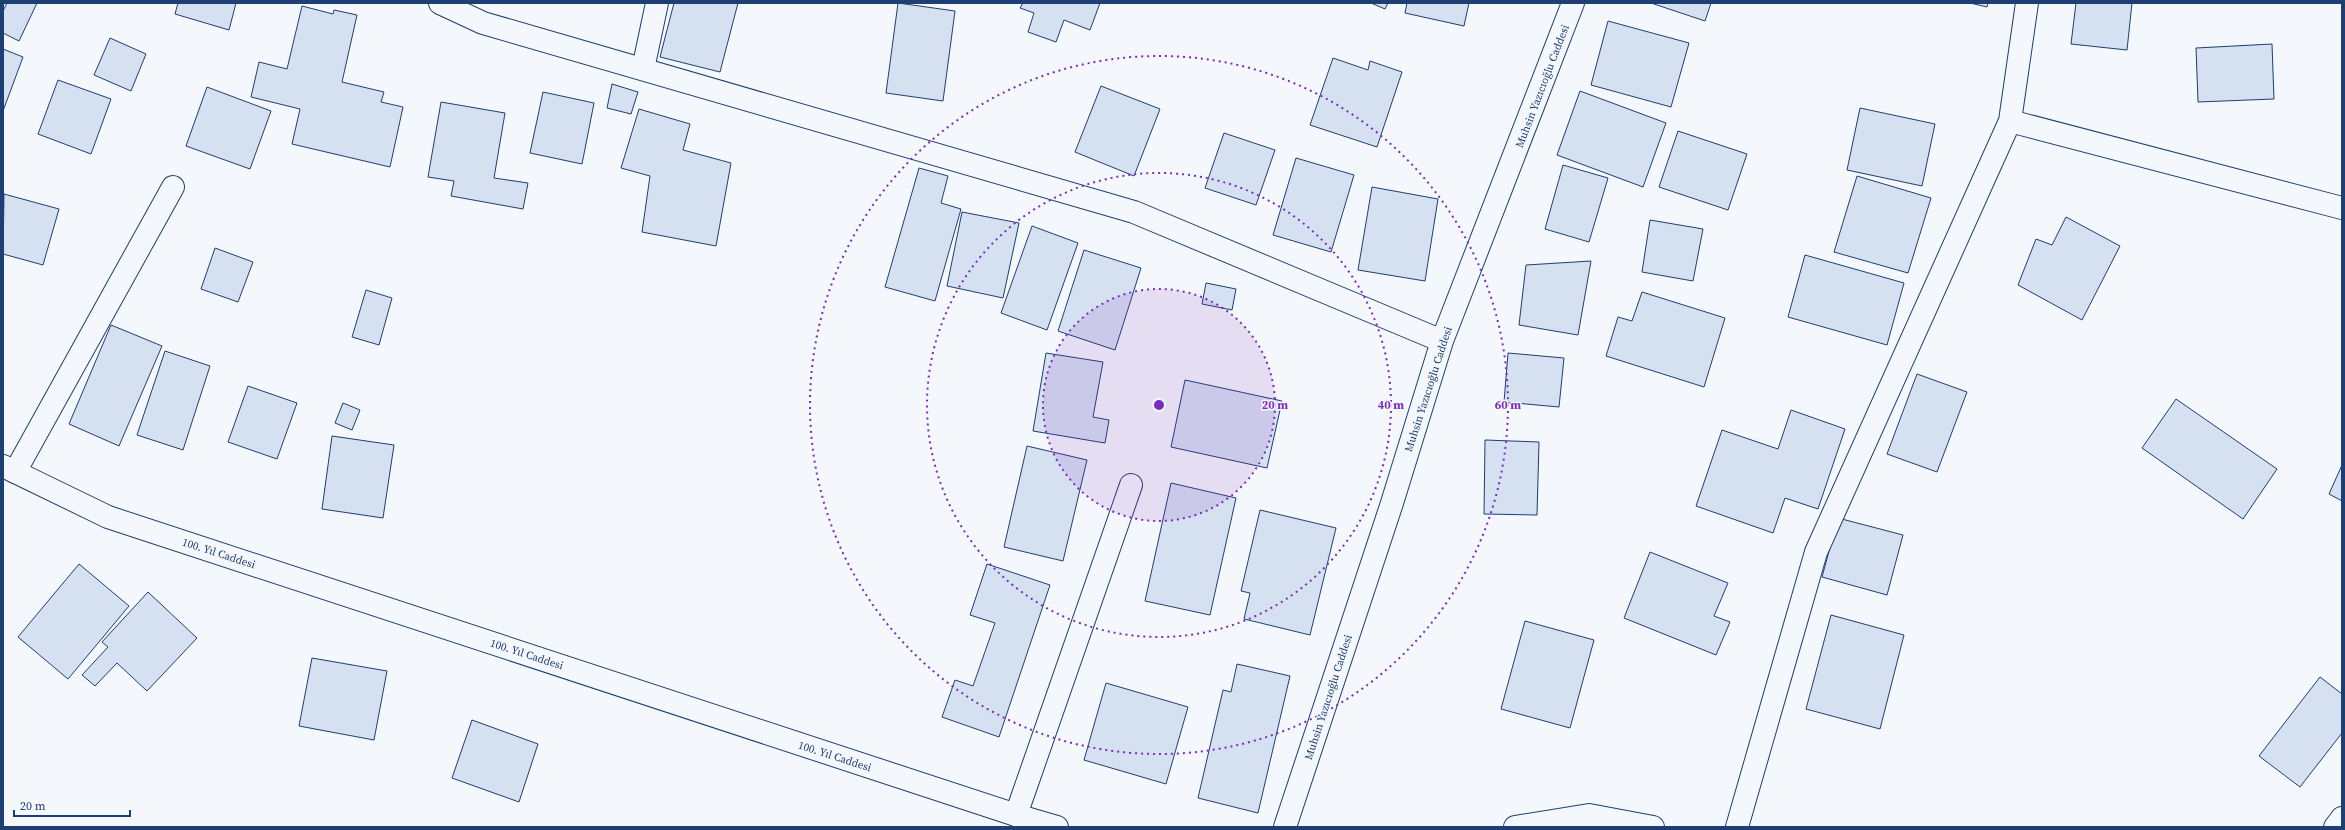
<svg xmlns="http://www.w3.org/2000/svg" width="2345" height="830" viewBox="0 0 2345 830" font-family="'Source Serif 4',serif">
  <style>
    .building { fill: #d5e0f0; stroke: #1d3f73 }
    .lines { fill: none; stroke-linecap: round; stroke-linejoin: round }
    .street-casing { stroke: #1d3f73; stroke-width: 24 }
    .secondary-casing { stroke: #1d3f73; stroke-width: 24 }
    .street { stroke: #f4f7fb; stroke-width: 22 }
    .secondary { stroke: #f4f7fb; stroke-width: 22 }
    .ring { fill: none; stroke: #7b2cbf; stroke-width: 2; stroke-dasharray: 2 4 }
    .labels { text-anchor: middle; stroke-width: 3; stroke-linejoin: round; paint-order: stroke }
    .street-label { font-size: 11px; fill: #1d3f73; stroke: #f4f7fb }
    .centre { fill: #7b2cbf; stroke: #f4f7fb; stroke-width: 2 }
    .ring-label { font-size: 12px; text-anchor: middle; font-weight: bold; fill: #7b2cbf; stroke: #f4f7fb; stroke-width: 3; stroke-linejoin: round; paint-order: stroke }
  </style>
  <rect width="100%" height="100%" fill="#f4f7fb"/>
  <!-- building -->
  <path class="building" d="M7,3H37L19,41L3,33V11Z
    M178,3H236L229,30L175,14Z
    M674,3H738L720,72L660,57Z
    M898,3L955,11L943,101L886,93Z
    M1023,3H1100L1090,30L1064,20L1056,42L1028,32L1034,13L1020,8Z
    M1371,3H1388L1385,9Z
    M1407,3H1469L1464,26L1405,13Z
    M1651,3H1711L1705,21Z
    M1970,3H1988L1987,7Z
    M2076,3H2132L2127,50L2071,44Z
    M302,6L333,14L334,10L357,15L342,82L384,92L381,102L403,107L390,167L292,144L300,109L251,97L259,62L287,69Z
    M1608,21L1689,43L1671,107L1591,85Z
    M110,38L146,54L131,91L94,75Z
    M2272,44L2274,99L2198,102L2196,48Z
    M3,49L23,57L3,111Z
    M1333,58L1368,70L1370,61L1402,72L1377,147L1310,125Z
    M58,80L111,99L91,154L38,134Z
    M612,84L638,92L631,114L607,108Z
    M1101,86L1160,109L1134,176L1075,152Z
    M207,87L271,111L250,169L186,146Z
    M1580,91L1666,123L1643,187L1557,155Z
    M543,92L594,103L582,164L530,153Z
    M441,102L505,113L494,178L528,183L523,209L451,196L454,181L428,177Z
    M1860,108L1935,124L1922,186L1847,170Z
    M639,109L690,124L683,150L731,163L716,246L642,232L650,176L621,168Z
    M1678,131L1747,154L1728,210L1659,187Z
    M1224,133L1275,150L1256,205L1205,188Z
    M1296,158L1354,175L1331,252L1273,235Z
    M1563,165L1608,178L1589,242L1545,229Z
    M919,168L948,176L941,203L961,209L935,301L885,287Z
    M1857,176L1931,198L1908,273L1834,252Z
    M1372,187L1438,199L1425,281L1358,270Z
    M4,194L59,209L43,265L3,254Z
    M962,212L1019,223L1003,298L947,286Z
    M2066,217L2120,246L2082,320L2018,285L2036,239L2052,245Z
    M1650,220L1703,229L1693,281L1642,272Z
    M1032,226L1078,243L1047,330L1001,313Z
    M215,248L253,262L238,302L201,289Z
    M1084,250L1141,268L1115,350L1058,331Z
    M1805,255L1904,283L1887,345L1788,317Z
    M1591,261L1578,335L1519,325L1526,265Z
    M1206,283L1236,289L1232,310L1202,304Z
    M366,290L392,298L379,345L352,337Z
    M1642,292L1725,318L1704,387L1606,356L1618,317L1632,321Z
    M111,325L162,346L119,446L69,424Z
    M165,351L210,366L183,450L137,435Z
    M1046,353L1103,362L1093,417L1109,420L1105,443L1033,431Z
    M1508,353L1564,358L1559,407L1504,402Z
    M1917,374L1967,392L1937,472L1887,454Z
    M1185,380L1282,401L1267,468L1171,447Z
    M248,386L297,403L277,459L228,442Z
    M2176,399L2277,469L2243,519L2142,448Z
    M343,403L360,410L352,430L335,423Z
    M1791,410L1845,429L1818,509L1785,498L1773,533L1696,506L1722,430L1778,449Z
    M332,436L394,445L383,518L322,509Z
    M1485,440L1539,442L1537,515L1484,514Z
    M1027,446L1087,460L1063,561L1004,547Z
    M2342,465V501L2329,494Z
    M1171,483L1236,498L1210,615L1145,601Z
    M1260,510L1336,528L1310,635L1244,619L1250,593L1241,591Z
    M1838,518L1903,535L1887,595L1822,577Z
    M1650,552L1728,583L1714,616L1730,622L1716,655L1624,618Z
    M79,564L129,606L68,679L18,637Z
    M987,564L1050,585L999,737L942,717L955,680L973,686L995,623L970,615Z
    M148,592L197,638L147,691L117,663L95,686L82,675L108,647L102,642Z
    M1831,615L1904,635L1880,729L1806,709Z
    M1525,621L1594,640L1570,728L1501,709Z
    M312,658L387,671L374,740L299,726Z
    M1237,664L1290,676L1258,813L1198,798L1223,690L1231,692Z
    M2320,677L2342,694V733L2300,787L2259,756Z
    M1106,683L1188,707L1166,784L1084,760Z
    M472,720L538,744L519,802L452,778Z"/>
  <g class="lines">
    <!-- street casing -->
    <g class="street-casing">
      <path id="street" d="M440,3L483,23L1134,212L1442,341
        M643,69L657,3
        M2010,121L2342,208
        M15,472L173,187
        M1016,815L1131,485
        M1285,827L1392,503L1442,341L1573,3
        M1737,827L1816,552L2010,121L2027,3
        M2335,827L2342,818"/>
    </g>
    <!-- secondary casing -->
    <g class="secondary-casing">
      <path id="secondary" d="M3,466L108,517L1016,815L1057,827
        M1515,827L1589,815L1653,827"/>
    </g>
    <!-- street -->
    <use href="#street" class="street"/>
    <!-- secondary -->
    <use href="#secondary" class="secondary"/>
  </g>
  <!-- distance rings -->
  <circle cx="1159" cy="405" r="116" fill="#7b2cbf" fill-opacity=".12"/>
  <g class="ring">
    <circle cx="1159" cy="405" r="116"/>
    <circle cx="1159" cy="405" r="232"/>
    <circle cx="1159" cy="405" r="349"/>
  </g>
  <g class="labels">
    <!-- street labels -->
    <g class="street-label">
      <text transform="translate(1542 86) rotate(-69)" y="4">Muhsin Yazıcıoğlu Caddesi</text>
      <text transform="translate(1428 389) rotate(-72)" y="4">Muhsin Yazıcıoğlu Caddesi</text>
      <text transform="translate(219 553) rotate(18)" y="4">100. Yıl Caddesi</text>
      <text transform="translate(527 654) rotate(18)" y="4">100. Yıl Caddesi</text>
      <text transform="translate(1328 697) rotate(-72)" y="4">Muhsin Yazıcıoğlu Caddesi</text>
      <text transform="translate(835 756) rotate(18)" y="4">100. Yıl Caddesi</text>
    </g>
  </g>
  <circle cx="1159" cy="405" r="6" class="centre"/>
  <g class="ring-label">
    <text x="1275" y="409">20 m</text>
    <text x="1391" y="409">40 m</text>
    <text x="1508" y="409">60 m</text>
  </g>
  <!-- border -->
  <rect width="2345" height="830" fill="none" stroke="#1d3f73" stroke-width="8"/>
  <!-- scale -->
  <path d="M14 810v6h116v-6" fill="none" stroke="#1d3f73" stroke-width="2"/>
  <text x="20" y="810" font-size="12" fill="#1d3f73" stroke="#f4f7fb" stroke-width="3" paint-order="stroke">20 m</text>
</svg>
